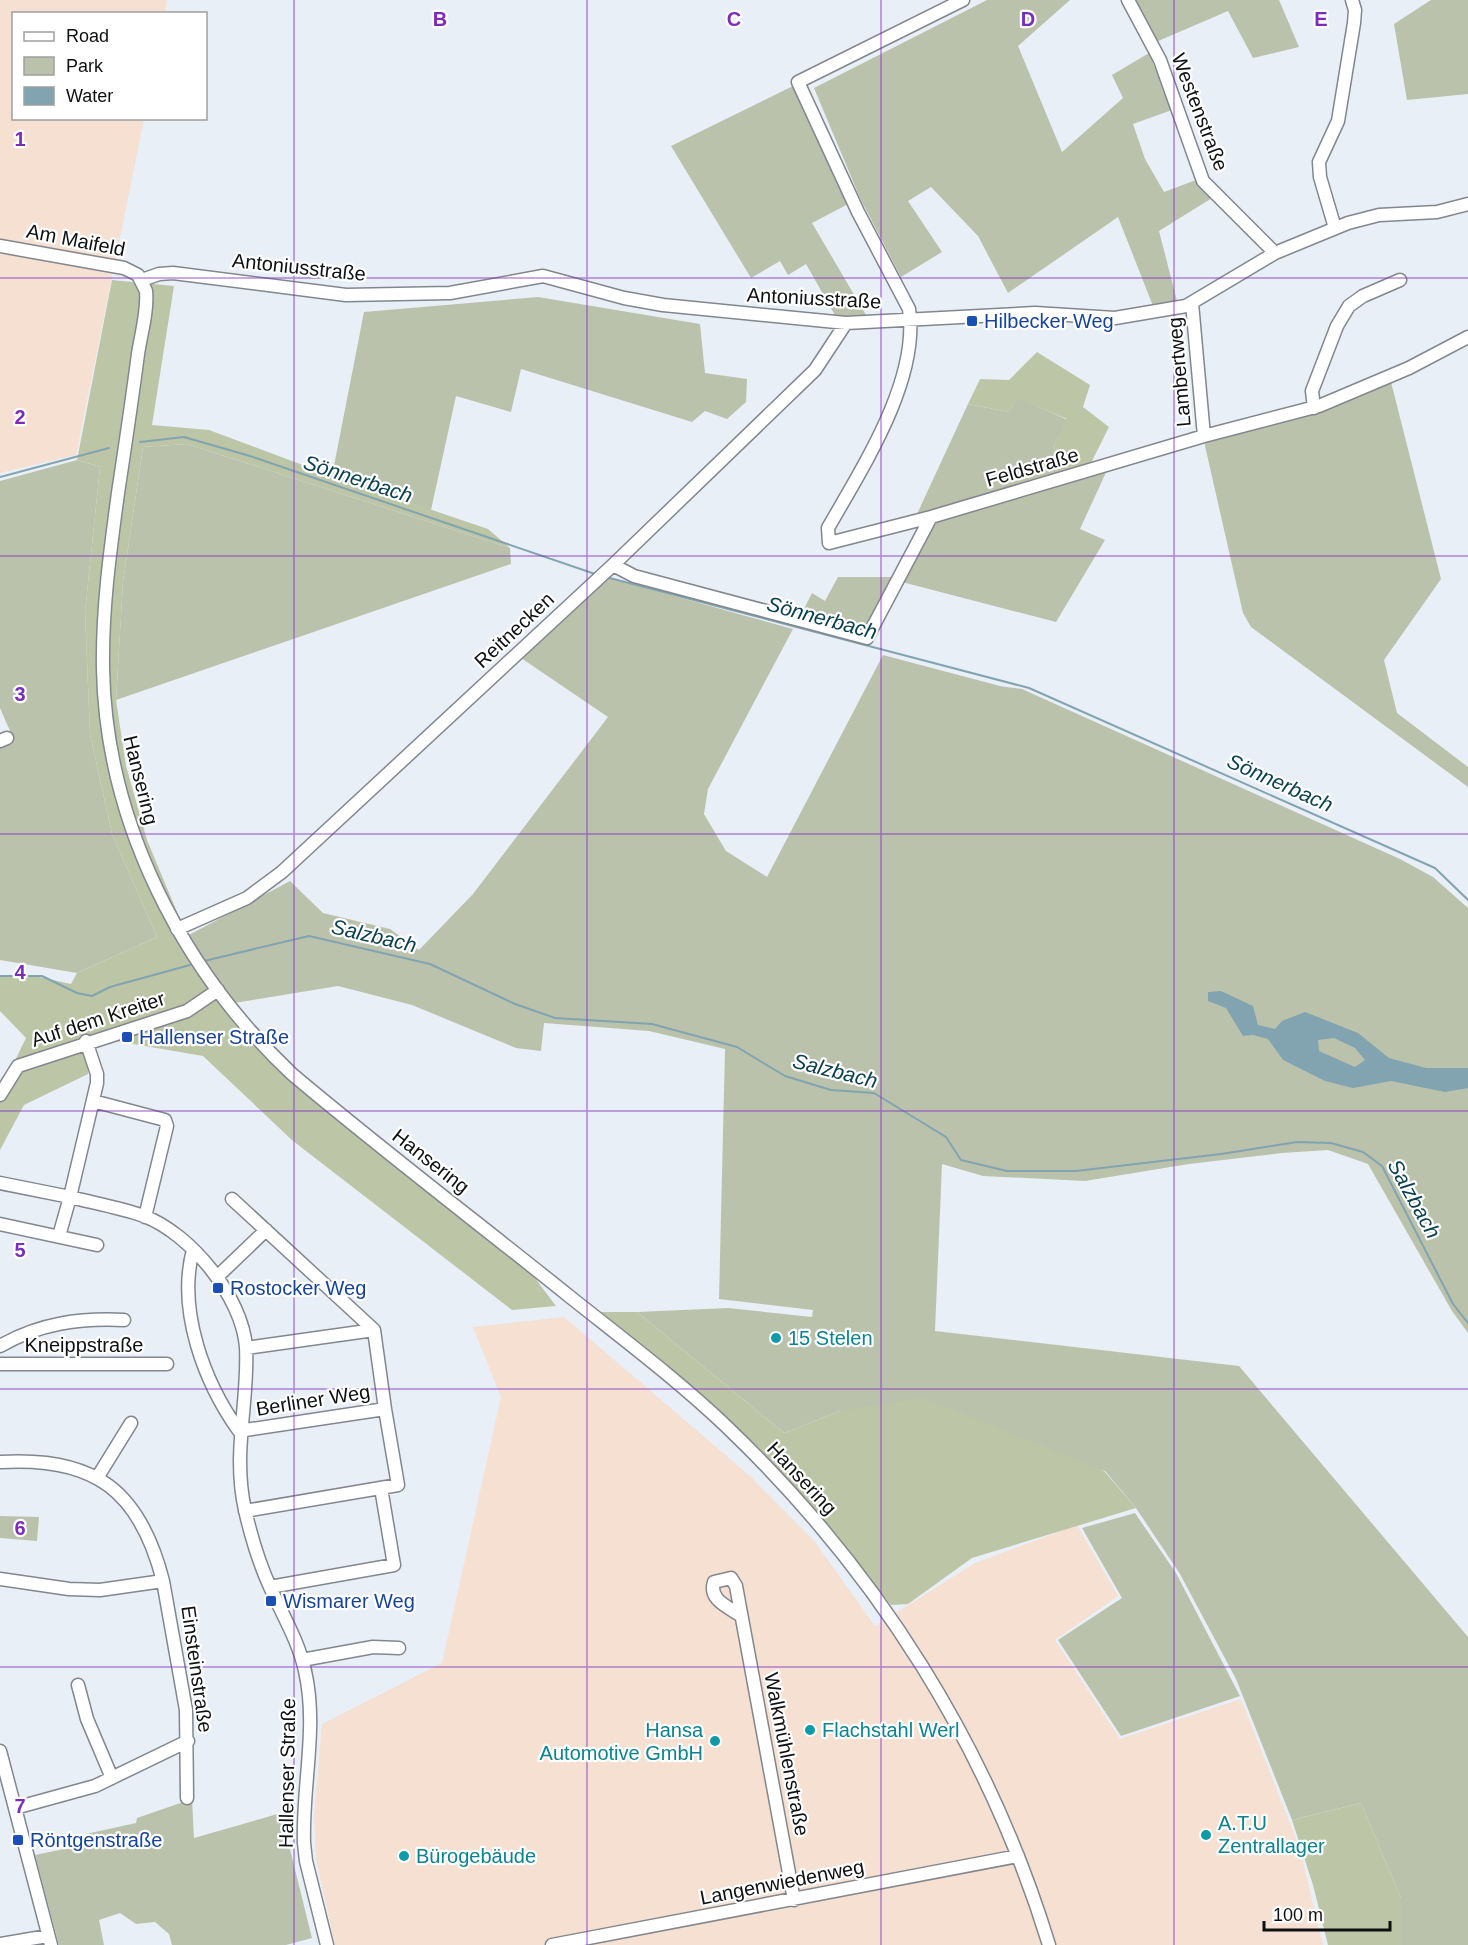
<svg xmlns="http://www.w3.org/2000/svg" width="1468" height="1945" viewBox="0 0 1468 1945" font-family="Arial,sans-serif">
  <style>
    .commercial { fill: #f5e0d1 }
    .green { fill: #bbc2ac }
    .forest { fill: #bcc6a7 }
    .water { fill: #81a4b0; fill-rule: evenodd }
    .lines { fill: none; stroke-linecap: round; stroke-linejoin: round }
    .stream { stroke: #81a4b0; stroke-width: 2 }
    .minor-casing { stroke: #82878e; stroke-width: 15 }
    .minor { stroke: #fff; stroke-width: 12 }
    .grid { fill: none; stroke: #7b2cbf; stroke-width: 1.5; stroke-opacity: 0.55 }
    .transit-dot { fill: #1a4fb4; stroke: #fff; stroke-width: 2 }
    .culture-dot { fill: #0f9aa8; stroke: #fff; stroke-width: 2 }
    .labels { text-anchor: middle; stroke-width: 4.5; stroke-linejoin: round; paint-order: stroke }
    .street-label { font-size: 20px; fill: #0e1012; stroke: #fff }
    .transit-label { font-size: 20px; fill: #164399; stroke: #fff; text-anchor: start }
    .culture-label { font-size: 20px; fill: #0d838f; stroke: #fff; text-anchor: start }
    .water-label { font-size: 21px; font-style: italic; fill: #0b404f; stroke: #fff }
    .grid-label { font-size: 20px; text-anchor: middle; font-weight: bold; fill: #7b2cbf; stroke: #fff; stroke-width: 4.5; stroke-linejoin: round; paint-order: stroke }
  </style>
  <rect width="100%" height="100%" fill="#e9eff7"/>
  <!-- commercial -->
  <path class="commercial" d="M0,0H167L165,13L14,14V118L144,119L76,455L0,473Z
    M564,1317L750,1476L815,1542L875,1626L975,1563L1077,1525L1118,1596L1055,1640L1120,1739L1241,1699L1299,1846L1323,1945H335L316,1859L314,1816L322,1724L442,1663L501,1397L473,1327Z"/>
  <!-- green -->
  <path class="green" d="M987,0H1070L1018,46L1062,152L1123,98L1112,75L1149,53L1172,110L1133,124L1145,159L1164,192L1196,180L1212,198L1159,231L1177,301L1153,306L1118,217L1008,293L978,236L931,187L908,201L942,252L901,277L860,198L814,88Z
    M1133,0H1279L1299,47L1253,58L1228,11L1156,42Z
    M1431,0H1468V94L1407,100L1394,24Z
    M795,85L850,203L812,223L866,315L836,317L806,264L788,275L780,261L751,278L671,146Z
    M538,297L700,324L705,373L747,379L746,402L727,419L705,411L692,422L521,369L511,412L456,396L431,510L332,476L364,312Z
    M1390,378L1441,579L1384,660L1397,713L1468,767V787L1251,627L1243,613L1205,446L1206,437Z
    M1017,397L1068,420L1053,447L1068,470L917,514L968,404L1009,412Z
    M187,444L510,548L511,564L116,700L123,582L143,447Z
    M77,460L100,467L85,612L90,734L112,834L157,937L77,973L0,960V745L14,740L0,708V481Z
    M1108,468L1080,529L1105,540L1056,622L902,582L930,525L941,518Z
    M606,577L793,629L708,789L704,814L726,851L767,877L883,655L1000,686L1022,689L1400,859L1433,877L1468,908V1333L1452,1311L1368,1164L1328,1150L1282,1153L1189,1164L1085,1181L983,1176L942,1164L935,1331L1239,1366L1468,1637V1945H1401V1898L1361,1803L1292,1820L1236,1679L1180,1574L1136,1508L1105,1471L840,1411L784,1433L637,1312L728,1308L812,1317L813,1310L719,1299L725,1049L649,1031L544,1023L541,1051L516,1048L412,1005L338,986L234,1003L187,936L290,881L323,913L390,929L419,950L473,894L608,717L521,658Z
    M838,577H896L871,628L859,633L801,615L812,593L825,601Z
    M1135,1513L1176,1573L1240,1696L1121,1736L1058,1640L1122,1598L1082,1528Z
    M0,1516L39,1517L37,1541L0,1538Z
    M192,1799L194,1838L281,1813L312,1938L286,1945H172L169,1934L155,1922L136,1924L120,1913L99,1920L104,1945H59L35,1855L88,1844L86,1834L136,1823L137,1818Z"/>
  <!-- forest -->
  <path class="forest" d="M112,280L174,286L152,425L209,430L332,476L488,529L510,548L187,444L143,447L123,582L116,700L126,766L147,840L187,936L234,1003L273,1050L348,1115L504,1237L556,1306L512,1310L293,1141L203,1056L87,1036L88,1074L24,1105L0,1150V1091L26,1038L0,1011V975L39,977L71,984L77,973L157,937L112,834L90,734L85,612L100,467L77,460Z
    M1037,352L1090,385L1083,407L1109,427L1091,463L1068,470L1053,447L1067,419L1017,398L1009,412L968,404L980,379L1009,380Z
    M598,1312H637L784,1433L840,1411L923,1398L1104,1471L1136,1508L972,1558L908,1604L891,1605L808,1504L729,1423Z
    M1361,1803L1401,1898V1945H1328L1313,1885L1292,1820Z"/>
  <!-- water -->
  <path class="water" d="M1221,991L1253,1006L1258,1025L1275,1029L1282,1021L1305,1012L1358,1033L1389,1058L1426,1068H1468V1088L1445,1092L1391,1081L1353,1088L1325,1081L1283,1060L1268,1039L1253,1035L1243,1036L1226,1008L1208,1001V992ZM1334,1038L1355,1048L1365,1060L1355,1067L1319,1051L1318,1040Z"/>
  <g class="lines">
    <!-- stream -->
    <path class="stream" d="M140,442L184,437L250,456L598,575
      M0,477L109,448
      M606,577L1029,688L1435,868L1468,900
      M204,961L309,936L430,964L515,1004L555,1018L652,1024L737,1047L785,1076L831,1090L874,1093L946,1137L961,1160L1007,1171H1076L1221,1154L1297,1142L1331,1143L1363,1152L1382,1166L1453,1304L1468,1323
      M0,976H42L77,993L92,996L110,987L190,965"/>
    <!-- minor casing -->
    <g class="minor-casing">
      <path id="minor" d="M963,0L798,82L858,212L909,309C920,380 862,468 828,528L829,543L931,517L1204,436L1319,406L1409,368L1468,337
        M1128,0L1160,60L1203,181L1275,253
        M1335,228L1320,177L1319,162L1338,121L1354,23L1355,10L1352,0
        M0,246L124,268L138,275L146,291C148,311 141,334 138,354C132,400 125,447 118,493C110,552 102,610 103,669C106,823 182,970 292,1074C382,1150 477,1222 569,1296C623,1339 679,1381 728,1428C878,1572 988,1746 1049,1945
        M142,280L159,274L173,273L346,295L450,293L543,276L624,298L663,305L846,323L1035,313L1115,318L1186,306L1275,253L1348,223L1379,215L1437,212L1468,204
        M1192,303L1204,436
        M1314,408L1312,391L1337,326L1349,306L1363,296L1400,280
        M613,565L634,576L867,638L931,517
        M0,741L7,738
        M177,929L247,898L282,872L613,565L815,370L846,323
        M86,1041L97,1074V1083L70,1197C94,1203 121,1208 144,1216C191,1234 242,1297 246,1347C249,1402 232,1452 245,1510C251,1536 259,1563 270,1587C282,1614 299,1642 305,1671C318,1727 302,1786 304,1843L306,1861L327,1945
        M0,1095L18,1066L187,1011L218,990
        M93,1101L165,1120L167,1126L145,1217
        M0,1183L70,1197L59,1236
        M232,1199L374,1330
        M0,1224L97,1245
        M193,1250C177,1310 204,1382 239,1431L385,1409L374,1330
        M217,1277L266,1230
        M0,1346C40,1323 80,1318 124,1320
        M246,1348L374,1330
        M0,1364H167
        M0,1462C95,1456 140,1491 163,1581L100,1590L69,1589L0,1579
        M97,1478L131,1423
        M245,1511L398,1485L385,1409
        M163,1581L186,1710L187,1798
        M270,1587L394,1565L381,1488
        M741,1616C729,1607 708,1600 714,1582L731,1578L736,1586L794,1900
        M302,1660L373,1647L399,1648
        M78,1685L87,1719L112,1778
        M0,1751L51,1945
        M15,1808L95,1786L188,1741
        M0,1944L48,1936
        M552,1945L1018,1856"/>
    </g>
    <!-- minor -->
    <use href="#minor" class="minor"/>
  </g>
  <!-- grid -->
  <path class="grid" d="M294,0V1945M587,0V1945M881,0V1945M1174,0V1945M0,278H1468M0,556H1468M0,834H1468M0,1111H1468M0,1389H1468M0,1667H1468"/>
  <!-- markers -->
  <g class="transit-dot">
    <rect x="966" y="315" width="12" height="12" rx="3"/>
    <rect x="121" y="1031" width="12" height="12" rx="3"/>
    <rect x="212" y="1282" width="12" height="12" rx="3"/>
    <rect x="265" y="1595" width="12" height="12" rx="3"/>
    <rect x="12" y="1834" width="12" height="12" rx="3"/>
  </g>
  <g class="culture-dot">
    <circle cx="776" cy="1338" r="6"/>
    <circle cx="810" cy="1730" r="6"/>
    <circle cx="715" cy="1741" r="6"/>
    <circle cx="1206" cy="1835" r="6"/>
    <circle cx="404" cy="1856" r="6"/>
  </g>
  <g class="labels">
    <!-- street labels -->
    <g class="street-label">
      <text transform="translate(1200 112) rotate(69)" y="7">Westenstraße</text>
      <text transform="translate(76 240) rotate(11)" y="7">Am Maifeld</text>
      <text transform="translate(299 267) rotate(6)" y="7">Antoniusstraße</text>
      <text transform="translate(814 298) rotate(3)" y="7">Antoniusstraße</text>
      <text transform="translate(1179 372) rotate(-95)" y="7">Lambertweg</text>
      <text transform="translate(1032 467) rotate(-16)" y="7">Feldstraße</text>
      <text transform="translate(514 630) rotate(-43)" y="7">Reitnecken</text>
      <text transform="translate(141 780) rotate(76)" y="7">Hansering</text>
      <text transform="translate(98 1019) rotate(-18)" y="7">Auf dem Kreiter</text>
      <text transform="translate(431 1161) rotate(38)" y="7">Hansering</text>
      <text x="84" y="1352">Kneippstraße</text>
      <text transform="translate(313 1400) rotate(-9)" y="7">Berliner Weg</text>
      <text transform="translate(802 1478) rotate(47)" y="7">Hansering</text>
      <text transform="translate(197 1669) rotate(82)" y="7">Einsteinstraße</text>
      <text transform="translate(787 1754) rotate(79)" y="7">Walkmühlenstraße</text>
      <text transform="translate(287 1773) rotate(-89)" y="7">Hallenser Straße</text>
      <text transform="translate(782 1882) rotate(-11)" y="7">Langenwiedenweg</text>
    </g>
    <!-- transit labels -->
    <g class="transit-label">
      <text x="984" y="328">Hilbecker Weg</text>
      <text x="139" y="1044">Hallenser Straße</text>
      <text x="230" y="1295">Rostocker Weg</text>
      <text x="283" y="1608">Wismarer Weg</text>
      <text x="30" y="1847">Röntgenstraße</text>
    </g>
    <!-- culture labels -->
    <g class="culture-label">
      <text x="788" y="1345">15 Stelen</text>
      <text x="703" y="1737" text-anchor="end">Hansa<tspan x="703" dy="23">Automotive GmbH</tspan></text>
      <text x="822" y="1737">Flachstahl Werl</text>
      <text x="1218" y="1830">A.T.U<tspan x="1218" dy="23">Zentrallager</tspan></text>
      <text x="416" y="1863">Bürogebäude</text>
    </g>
    <!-- water labels -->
    <g class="water-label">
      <text transform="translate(358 479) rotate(18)" y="7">Sönnerbach</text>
      <text transform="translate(822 618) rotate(15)" y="7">Sönnerbach</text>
      <text transform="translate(1280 783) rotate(24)" y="7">Sönnerbach</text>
      <text transform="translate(374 936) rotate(13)" y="7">Salzbach</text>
      <text transform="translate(835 1071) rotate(14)" y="7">Salzbach</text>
      <text transform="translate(1414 1199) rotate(61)" y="7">Salzbach</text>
    </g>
  </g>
  <g class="grid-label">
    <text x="440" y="26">B</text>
    <text x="734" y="26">C</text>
    <text x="1028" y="26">D</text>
    <text x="1321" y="26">E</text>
    <text x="20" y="146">1</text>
    <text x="20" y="424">2</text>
    <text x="20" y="701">3</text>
    <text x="20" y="979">4</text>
    <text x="20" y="1257">5</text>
    <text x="20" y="1535">6</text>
    <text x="20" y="1813">7</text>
  </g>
  <!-- legend -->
  <rect x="12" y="12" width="195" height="108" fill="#ffffff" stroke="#9f9fa0" stroke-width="1.5"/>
  <rect x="24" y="32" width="30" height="9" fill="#ffffff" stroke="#9f9fa0" stroke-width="1.5"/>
  <text x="66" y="42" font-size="18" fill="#0e1012">Road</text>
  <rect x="24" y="57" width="30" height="18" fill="#bbc2ac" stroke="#9f9fa0" stroke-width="1.5"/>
  <text x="66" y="72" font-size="18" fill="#0e1012">Park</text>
  <rect x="24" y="87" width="30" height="18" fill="#81a4b0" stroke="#9f9fa0" stroke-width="1.5"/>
  <text x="66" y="102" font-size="18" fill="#0e1012">Water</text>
  <!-- scale -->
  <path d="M1264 1921v9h126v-9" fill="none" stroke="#0e1012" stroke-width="3"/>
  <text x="1273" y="1921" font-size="18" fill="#0e1012" stroke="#ffffff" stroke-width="4.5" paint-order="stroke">100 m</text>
</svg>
